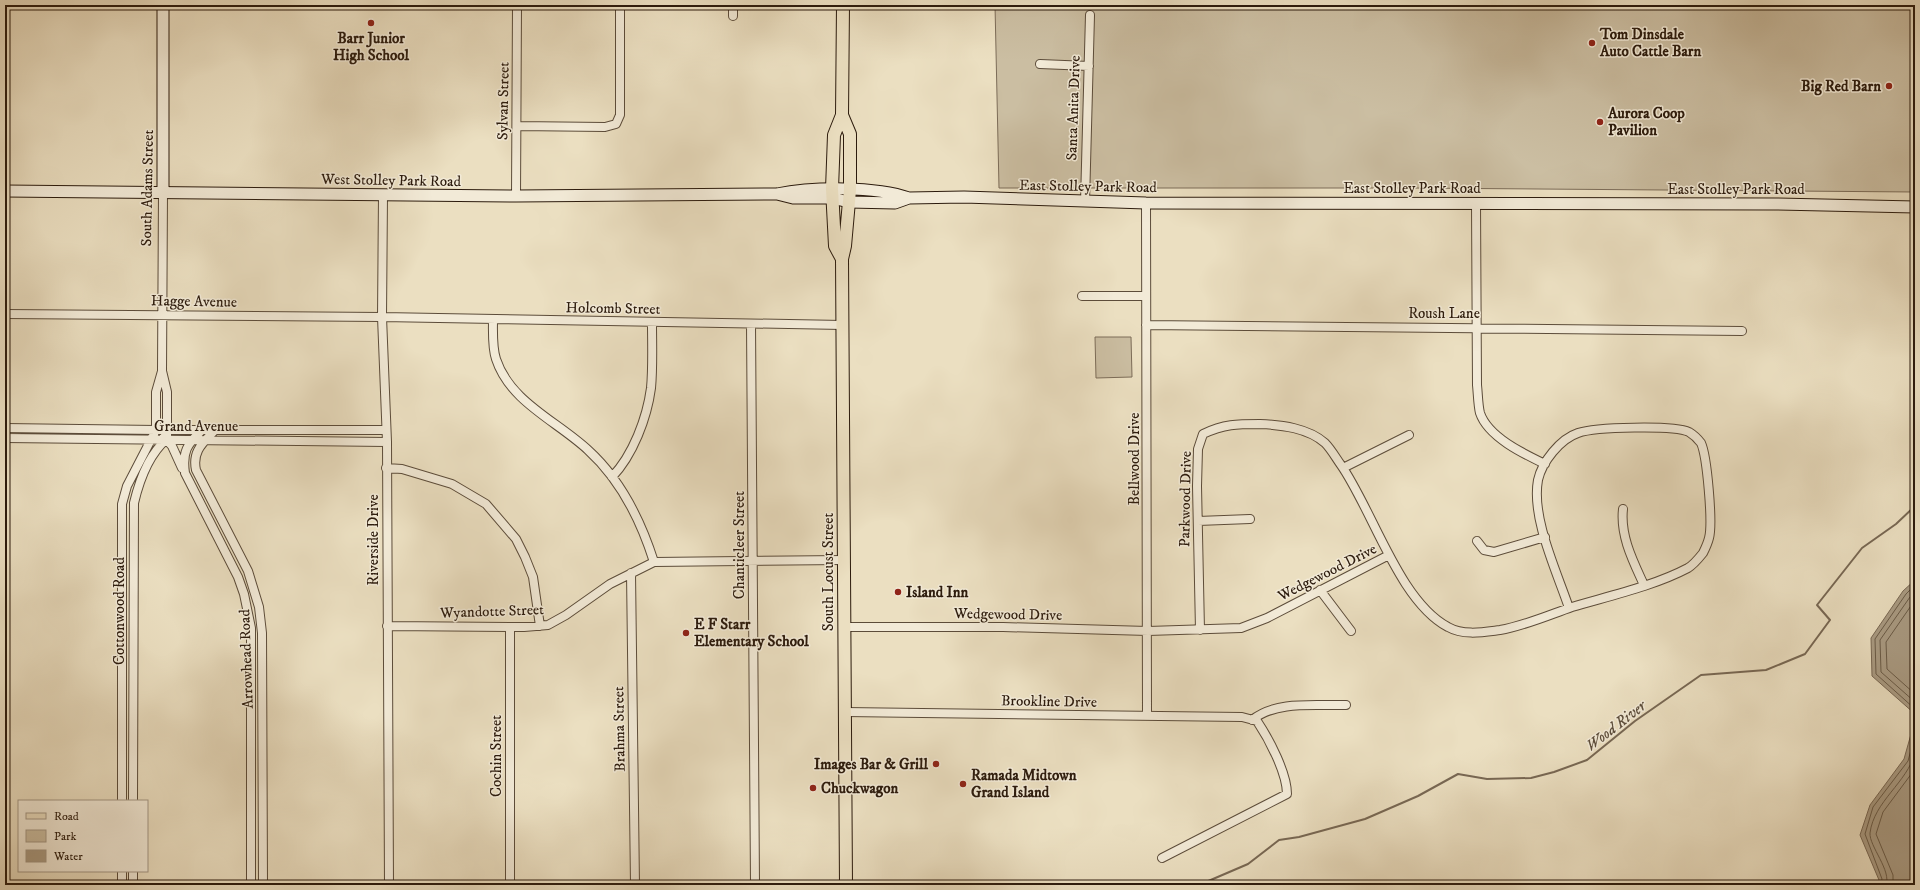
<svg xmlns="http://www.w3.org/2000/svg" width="1920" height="890" viewBox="0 0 1920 890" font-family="'IM FELL DW Pica',serif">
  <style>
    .green { fill: #cbbea2; stroke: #7c6c58 }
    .water { fill: #aa9c84; stroke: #786854 }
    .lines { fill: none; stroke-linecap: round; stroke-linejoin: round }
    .shore { stroke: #6b5c48; stroke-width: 1 }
    .stream { stroke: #786854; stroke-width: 2 }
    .street-casing { stroke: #5c4c3a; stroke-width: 10 }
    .secondary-casing { stroke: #2c1b0d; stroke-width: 13 }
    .primary-casing { stroke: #2c1b0d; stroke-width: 14 }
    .street { stroke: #f2ead7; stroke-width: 8 }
    .secondary { stroke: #f2ead7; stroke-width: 11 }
    .primary { stroke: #ebdfc1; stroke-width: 12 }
    .poi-dot { fill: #8f2418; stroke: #f2ead7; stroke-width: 1.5 }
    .labels { text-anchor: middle; stroke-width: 3; stroke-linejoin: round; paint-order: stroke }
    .poi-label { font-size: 15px; font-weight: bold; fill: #2c1b0d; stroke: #f2ead7; text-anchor: start }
    .street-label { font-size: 15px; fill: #2c1b0d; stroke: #f2ead7 }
    .water-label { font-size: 16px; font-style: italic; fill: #5e4f3d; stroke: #f2ead7 }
  </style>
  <rect width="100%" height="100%" fill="#ebdfc1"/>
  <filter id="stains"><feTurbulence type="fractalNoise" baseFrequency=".005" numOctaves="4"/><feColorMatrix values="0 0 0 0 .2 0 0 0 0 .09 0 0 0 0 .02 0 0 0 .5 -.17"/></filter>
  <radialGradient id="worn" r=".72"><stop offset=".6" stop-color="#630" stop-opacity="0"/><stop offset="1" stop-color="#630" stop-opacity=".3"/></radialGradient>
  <!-- green -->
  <path class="green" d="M995,5H1915V192L1412,188H999Z
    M1095,337H1131L1132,377L1096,378Z"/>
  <!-- water -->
  <path class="water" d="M1915,580V714L1872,676L1871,638L1903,591Z
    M1915,720V885H1876L1879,880L1860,835L1870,805L1904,759Z"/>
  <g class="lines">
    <!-- shore -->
    <path class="shore" d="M1915,585L1906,594L1875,639L1876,674L1915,709
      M1915,592L1910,597L1880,640L1881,672L1915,702
      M1915,600L1886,642L1887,669L1915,694
      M1880,885L1882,879L1865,834L1873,807L1908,761L1915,735
      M1886,885C1892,871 1869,846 1870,833C1874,801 1907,783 1915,753
      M1893,885V875L1876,834L1883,812L1915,769"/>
    <!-- stream -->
    <path class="stream" d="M1204,885L1206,882L1248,864L1279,840L1299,837L1365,819L1418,796L1458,774L1487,779L1531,778L1554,772L1587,760L1635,721L1701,675L1766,670L1805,654L1830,620L1817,605L1862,548L1896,524L1915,506"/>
    <!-- street casing -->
    <g class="street-casing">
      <path id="street" d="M733,5V16
        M1040,64L1089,66
        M517,126L605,127L616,124L620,115V5
        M383,195L382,317L387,442L389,885
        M516,196L517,5
        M1085,202L1090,15
        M1146,203L1147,716
        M1476,204L1477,385C1478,394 1478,405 1480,413C1488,437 1524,454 1545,464
        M1082,296H1146
        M5,314L382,317L843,325
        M493,319C493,332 492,347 496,359C510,402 557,421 588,450C620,479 641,521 654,562
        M751,324L755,885
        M1146,325L1742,331
        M162,371L163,192
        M5,428L156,430H386
        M202,430C187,444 182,452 185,473L238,577L244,594L251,628V885
        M215,430C203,443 192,451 196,470L248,571L259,607L262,633L263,885
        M164,437L172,446L182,468
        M5,438L387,442
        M386,468L402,469L452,484L486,504L516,539L525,557L533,577L540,626
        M1343,468L1409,435
        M612,477C633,455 647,418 651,388C653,367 652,344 652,323
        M1623,509C1620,536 1633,561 1644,585
        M1198,521L1250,519
        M1477,541L1484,550L1494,552L1545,537
        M631,573L635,885
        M1320,590L1351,631
        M387,626L524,627L548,625L566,615L610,584L654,562L844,560
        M510,627V885
        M844,627H1003L1148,631L1241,628L1267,618L1389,555
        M1200,630L1197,486L1198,449L1203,434C1224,424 1237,424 1260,424C1282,425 1308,428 1325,443C1331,449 1336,458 1341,465C1373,511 1399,601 1448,627C1464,636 1484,632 1500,630C1524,626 1549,615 1572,607C1609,596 1654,586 1688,568C1693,565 1699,558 1703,553C1705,549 1708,542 1709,538C1713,523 1707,456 1701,443C1698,439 1694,435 1689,432C1674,425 1595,427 1578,433C1560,439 1542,462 1538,480C1531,518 1557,572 1569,608
        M845,712L1242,717L1257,721C1269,739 1287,773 1287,794L1162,858
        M1252,720C1277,700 1315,706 1346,705
        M122,801V504L127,486L156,430V392L162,371L167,392V439C149,454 139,482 134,503L133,801
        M122,871V885
        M133,871V885"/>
    </g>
    <!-- secondary casing -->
    <g class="secondary-casing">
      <path id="secondary" d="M5,191L516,196L777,194C812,187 876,186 909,198
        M163,192V5
        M777,194L793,198H832L849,202L895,203L909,198L964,197L1146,203L1776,204L1915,207"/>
    </g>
    <!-- primary casing -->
    <g class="primary-casing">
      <path id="primary" d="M842,115L850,134V190L845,246L842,259L846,885
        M842,259L835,246L832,189L834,135L842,115L843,5"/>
    </g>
    <!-- street -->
    <use href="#street" class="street"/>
    <!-- secondary -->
    <use href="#secondary" class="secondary"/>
    <!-- primary -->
    <use href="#primary" class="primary"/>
  </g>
  <!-- markers -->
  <g class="poi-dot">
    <circle cx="371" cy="23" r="4"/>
    <circle cx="1592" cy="43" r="4"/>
    <circle cx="1889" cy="86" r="4"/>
    <circle cx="1600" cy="122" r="4"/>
    <circle cx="898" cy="592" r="4"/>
    <circle cx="686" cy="633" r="4"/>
    <circle cx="936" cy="764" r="4"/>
    <circle cx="963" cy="784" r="4"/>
    <circle cx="813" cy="788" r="4"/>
  </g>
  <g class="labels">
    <!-- poi labels -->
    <g class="poi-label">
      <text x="1600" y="39">Tom Dinsdale<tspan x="1600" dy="17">Auto Cattle Barn</tspan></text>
      <text x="371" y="43" text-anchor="middle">Barr Junior<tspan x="371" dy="17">High School</tspan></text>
      <text x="1881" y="91" text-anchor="end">Big Red Barn</text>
      <text x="1608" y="118">Aurora Coop<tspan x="1608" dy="17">Pavilion</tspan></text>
      <text x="906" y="597">Island Inn</text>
      <text x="694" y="629">E F Starr<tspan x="694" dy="17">Elementary School</tspan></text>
      <text x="928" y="769" text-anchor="end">Images Bar &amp; Grill</text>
      <text x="971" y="780">Ramada Midtown<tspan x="971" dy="17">Grand Island</tspan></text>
      <text x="821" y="793">Chuckwagon</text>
    </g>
    <!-- street labels -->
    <g class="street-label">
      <text transform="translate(503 101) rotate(-89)" y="5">Sylvan Street</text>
      <text transform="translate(1073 108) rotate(-88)" y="5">Santa Anita Drive</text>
      <text transform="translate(391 180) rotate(1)" y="5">West Stolley Park Road</text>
      <text transform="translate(1088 186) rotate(1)" y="5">East Stolley Park Road</text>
      <text transform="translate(147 188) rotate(-89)" y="5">South Adams Street</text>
      <text x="1412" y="193">East Stolley Park Road</text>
      <text x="1736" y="194">East Stolley Park Road</text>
      <text transform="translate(194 301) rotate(1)" y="5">Hagge Avenue</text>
      <text transform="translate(613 308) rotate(1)" y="5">Holcomb Street</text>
      <text x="1444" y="318">Roush Lane</text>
      <text x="196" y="431">Grand Avenue</text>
      <text transform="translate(1134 459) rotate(-90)" y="5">Bellwood Drive</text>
      <text transform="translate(1185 499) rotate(-89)" y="5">Parkwood Drive</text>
      <text transform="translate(373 540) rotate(-90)" y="5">Riverside Drive</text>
      <text transform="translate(739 545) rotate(-90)" y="5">Chanticleer Street</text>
      <text transform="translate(828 572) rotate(-90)" y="5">South Locust Street</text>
      <text transform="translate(1327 572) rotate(-27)" y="5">Wedgewood Drive</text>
      <text transform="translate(119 611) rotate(-90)" y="5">Cottonwood Road</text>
      <text transform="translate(492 611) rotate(-2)" y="5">Wyandotte Street</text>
      <text transform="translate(1008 614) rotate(1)" y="5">Wedgewood Drive</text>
      <text transform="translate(246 659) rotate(-92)" y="5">Arrowhead Road</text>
      <text transform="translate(1049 701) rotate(1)" y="5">Brookline Drive</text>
      <text transform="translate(619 729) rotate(-91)" y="5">Brahma Street</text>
      <text transform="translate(496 756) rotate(-90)" y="5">Cochin Street</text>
    </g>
    <!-- water labels -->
    <g class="water-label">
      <text transform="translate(1615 725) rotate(-38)" y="6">Wood River</text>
    </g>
  </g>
  <!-- margin -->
  <rect width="1920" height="890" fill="none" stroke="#ebdfc1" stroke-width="20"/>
  <rect x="6" y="6" width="1908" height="878" fill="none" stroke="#2c1b0d" stroke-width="2"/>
  <rect x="10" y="10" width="1900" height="870" fill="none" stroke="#2c1b0d"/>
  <!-- legend -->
  <rect x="18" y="800" width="130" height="72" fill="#f2ead7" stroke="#a39786"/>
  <rect x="26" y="813" width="20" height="6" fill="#ebdfc1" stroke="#a39786"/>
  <text x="54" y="820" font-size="12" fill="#2c1b0d">Road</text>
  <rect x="26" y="830" width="20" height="12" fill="#cbbea2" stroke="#a39786"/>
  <text x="54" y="840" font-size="12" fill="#2c1b0d">Park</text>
  <rect x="26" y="850" width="20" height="12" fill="#aa9c84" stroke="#a39786"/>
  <text x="54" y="860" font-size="12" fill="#2c1b0d">Water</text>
  <rect width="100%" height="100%" filter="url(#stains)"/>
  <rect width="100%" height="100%" fill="url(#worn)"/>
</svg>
